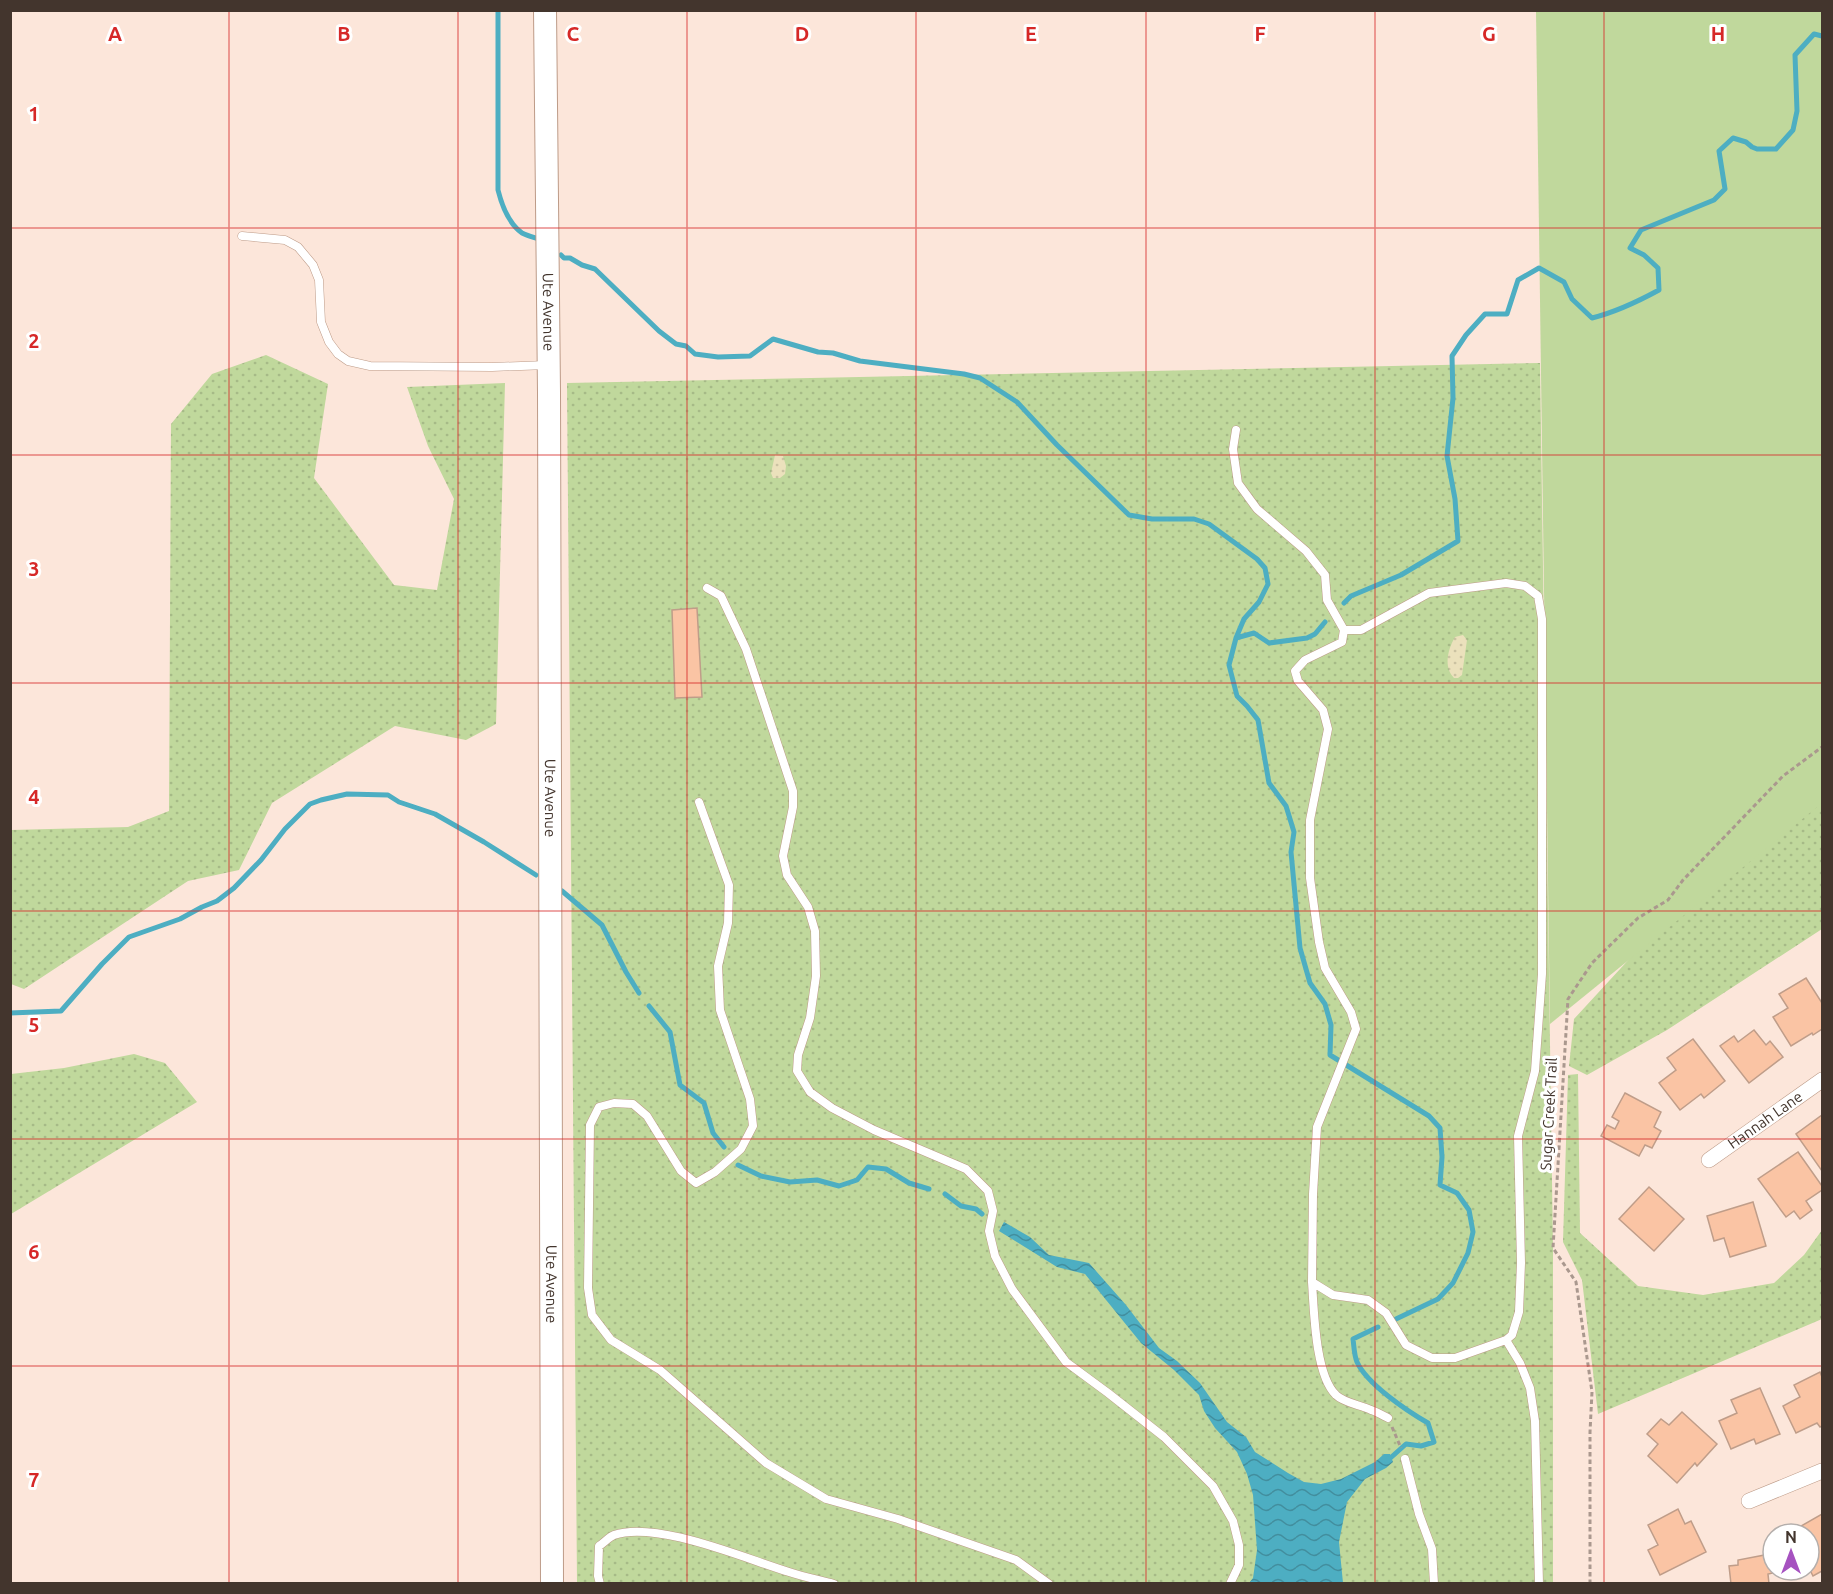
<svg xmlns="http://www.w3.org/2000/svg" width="1833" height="1594" viewBox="0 0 1833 1594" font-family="Ubuntu,sans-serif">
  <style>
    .grass { fill: url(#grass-dots) }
    .sand { fill: url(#sand-dots) }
    .green { fill: #c0d89c }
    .water { fill: url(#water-waves) }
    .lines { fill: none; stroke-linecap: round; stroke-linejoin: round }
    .stream { stroke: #4daec2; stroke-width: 5 }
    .building { fill: #fac4a4; stroke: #bf9d89; stroke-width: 1.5 }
    .service-casing { stroke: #bd9b88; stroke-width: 9 }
    .minor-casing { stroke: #bd9b88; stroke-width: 16 }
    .secondary-casing { stroke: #bd9b88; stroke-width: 24 }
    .path { stroke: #aa988e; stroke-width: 3; stroke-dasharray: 4.5 3; stroke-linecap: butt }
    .service { stroke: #fff; stroke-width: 8 }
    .minor { stroke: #fff; stroke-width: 15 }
    .secondary { stroke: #fff; stroke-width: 22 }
    .grid { fill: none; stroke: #d62828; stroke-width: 1.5; stroke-opacity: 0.55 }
    .labels { text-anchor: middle; stroke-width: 6; stroke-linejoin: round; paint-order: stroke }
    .street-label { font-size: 15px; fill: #43352d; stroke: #fff }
    .grid-label { font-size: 20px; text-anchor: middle; font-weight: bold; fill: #d62828; stroke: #fff; stroke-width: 6; stroke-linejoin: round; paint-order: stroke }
  </style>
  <defs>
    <pattern id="grass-dots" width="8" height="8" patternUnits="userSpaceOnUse" patternTransform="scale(1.5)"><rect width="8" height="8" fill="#c0d89c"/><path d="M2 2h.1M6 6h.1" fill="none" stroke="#a6ba87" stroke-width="1.8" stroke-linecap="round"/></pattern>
    <pattern id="sand-dots" width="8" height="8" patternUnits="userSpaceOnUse" patternTransform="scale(1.5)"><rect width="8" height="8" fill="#ebe1bc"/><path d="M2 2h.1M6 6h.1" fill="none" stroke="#cbc2a2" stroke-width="1.8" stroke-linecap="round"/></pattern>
    <pattern id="water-waves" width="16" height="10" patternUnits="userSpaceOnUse" patternTransform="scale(1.5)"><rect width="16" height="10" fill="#4daec2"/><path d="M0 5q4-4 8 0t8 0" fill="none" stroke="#428e9e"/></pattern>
  </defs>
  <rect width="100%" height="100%" fill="#fce6da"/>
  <!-- grass -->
  <path class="grass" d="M266,355L328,384L314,478L394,585L437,590L454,499L428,446L407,387L505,383L496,724L466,740L395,726L272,803L239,870L188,881L24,989L11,984V830L128,827L169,811L171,424L212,374Z
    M1540,363L1553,1248V1583H577L567,383Z
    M1822,759V929L1667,1030L1587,1075L1569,1066L1574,1019L1794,780Z
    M134,1054L165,1063L197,1102L11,1214V1074L64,1068Z
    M1578,1074L1580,1233L1638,1286L1703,1295L1774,1283L1804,1255L1822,1230V1319L1598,1414L1582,1280L1563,1242L1568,1075Z"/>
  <!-- sand -->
  <path class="sand" d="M775,455L783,456L786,466L785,474L780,478H773L771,473Z
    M1463,635L1467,640L1462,675L1458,678H1454C1443,667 1448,649 1455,637Z"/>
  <!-- green -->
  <path class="green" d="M1536,11H1822V803L1550,1024Z"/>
  <!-- water -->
  <path class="water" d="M1004,1222L1030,1237L1049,1255L1089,1263L1126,1305L1159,1348L1177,1361L1200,1383L1227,1422L1246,1437L1255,1452L1288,1473L1304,1482L1321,1484L1341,1479L1375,1462L1384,1454H1390L1393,1462L1386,1468L1365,1479L1347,1502L1339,1542L1343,1583H1249L1253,1578L1257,1550L1253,1495L1247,1474L1237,1452L1215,1428L1204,1411L1199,1395L1174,1370L1141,1343L1085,1274L1057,1267L999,1231Z"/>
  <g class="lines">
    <!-- stream -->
    <path class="stream" d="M498,10V190C502,206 508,223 522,233C528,236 536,238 541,240
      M561,255L564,258H570L582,265L595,269L659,331L676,344L686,346L695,354L718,357L750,356L773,339L818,352L833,353L860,361L964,374L980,378L1017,402L1057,445L1129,515L1152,519H1194L1209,524L1257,559L1265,568L1268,584L1259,602L1244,619L1236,638L1229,665L1237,696L1247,706L1258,720L1269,783L1286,806L1294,832L1291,852L1300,948L1310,983L1325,1004L1331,1025L1330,1055L1429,1116L1440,1128L1442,1157L1440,1185L1457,1193L1469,1210L1473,1232L1468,1253L1453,1283L1438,1299L1396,1319
      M1344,603L1351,596L1401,575L1458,541L1455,499L1447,456L1453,398L1452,356L1466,335L1485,314H1507L1518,280L1539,268L1564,282L1572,299L1592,318C1616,312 1637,302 1659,290L1658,268L1644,255L1630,248L1641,230L1714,200L1725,189L1719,151L1733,138L1746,142L1752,147L1757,149H1776L1793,130L1797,111L1795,55L1814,34L1822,36
      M1236,638L1254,633L1269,643L1307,638L1315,634L1325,622
      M562,891L602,925L626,972L639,993
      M649,1006L670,1032L680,1085L704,1103L713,1133L724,1147
      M10,1013L61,1011L102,964L129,937L180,919L202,907L217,901L234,888L261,860L285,829L310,804L321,800L347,794L388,795L399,802L435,814L484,842L536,875
      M738,1165L761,1176L790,1182L817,1180L839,1186L857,1180L868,1167L886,1169L909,1183L929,1189
      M945,1194L961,1206L976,1209L982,1214
      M1378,1327L1353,1339C1354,1346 1354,1355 1357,1362C1367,1384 1407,1411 1428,1423L1434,1442L1421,1446L1406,1444L1387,1461"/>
  </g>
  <!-- building -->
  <path class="building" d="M697,608L702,697L675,698L672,610Z
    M1806,978L1822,1003V1029L1813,1035L1812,1033L1791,1046L1773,1017L1788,1008L1779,994Z
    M1754,1030L1766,1045L1770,1041L1783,1057L1749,1083L1720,1046L1734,1036L1738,1042Z
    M1693,1039L1725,1081L1704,1098L1701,1094L1680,1110L1659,1083L1676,1070L1667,1058Z
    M1625,1093L1661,1112L1654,1127L1661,1131L1652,1148L1645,1145L1639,1156L1601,1136L1607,1125L1615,1129L1619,1121L1612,1117Z
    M1822,1115V1171L1796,1134Z
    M1798,1152L1822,1186V1190L1806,1201L1812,1210L1800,1219L1794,1211L1786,1217L1758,1179Z
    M1649,1187L1684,1219L1654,1251L1619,1219Z
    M1753,1202L1766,1246L1730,1257L1724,1238L1714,1241L1707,1216Z
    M1820,1372L1822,1377V1426L1820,1427L1817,1423L1796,1433L1783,1406L1800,1397L1794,1385Z
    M1760,1388L1780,1434L1756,1444L1754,1439L1731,1449L1719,1421L1737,1413L1731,1400Z
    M1682,1412L1717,1444L1697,1466L1695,1463L1677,1483L1648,1456L1658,1444L1647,1434L1661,1419L1669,1425Z
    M1678,1509L1685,1524L1691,1521L1706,1552L1660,1575L1648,1550L1658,1545L1648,1525Z
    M1822,1514V1571L1813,1576L1809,1568V1534L1789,1533Z
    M1770,1554L1773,1573L1768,1574L1769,1584H1731L1729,1566L1738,1565V1560Z"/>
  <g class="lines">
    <!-- service casing -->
    <g class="service-casing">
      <path id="service" d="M242,236L285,240L298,247L313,265L319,280L321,322L329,342L338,354L348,361L370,366L492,367L547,365
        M1236,430L1233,449L1238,483L1257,509L1306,551L1325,575L1327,600L1344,630H1361L1429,593L1506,583L1525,586L1538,596L1542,619V974L1535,1071L1518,1136L1521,1263L1519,1312L1512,1335L1506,1340L1455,1358H1432L1406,1345L1386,1313L1368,1300L1333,1295L1312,1282C1314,1310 1315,1375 1336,1395C1344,1403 1361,1405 1371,1410C1377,1412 1382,1415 1388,1418
        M707,588L721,596L746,649L793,791V807L783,856L787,875L808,907L815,931L816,976L810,1018L798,1055L797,1071L810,1092L832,1108L874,1130L966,1169L988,1191L993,1211L989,1231L995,1256L1012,1289L1066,1362L1108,1393L1164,1437L1213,1486L1233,1521L1239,1545V1565L1230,1584
        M699,802L729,885L728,923L718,966L720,1010L750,1099L753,1126L741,1149L715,1172L696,1183L681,1171L647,1116L633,1104L614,1103L599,1107L590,1125L588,1288L592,1315L611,1340L660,1370L766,1463L826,1499L898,1519L1016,1560L1049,1584
        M1312,1282L1313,1194L1317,1127L1356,1029L1351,1012L1325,968L1319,942L1310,878V820L1328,729L1323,710L1298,681L1295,671L1305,660L1342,642L1344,630
        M1506,1340L1520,1363L1530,1388L1535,1421L1539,1584
        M1405,1459L1419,1514L1432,1549L1434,1584
        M600,1584L598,1576L599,1546C604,1543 609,1537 614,1535C656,1520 746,1559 789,1572C804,1577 819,1580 834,1584"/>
    </g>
    <!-- minor casing -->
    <g class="minor-casing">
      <g id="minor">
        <path id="s1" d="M1709,1160L1822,1080"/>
        <path d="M1749,1501L1822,1471"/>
      </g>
    </g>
    <!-- secondary casing -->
    <g class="secondary-casing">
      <g id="secondary">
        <path id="s2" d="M545,10L549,392L552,1584"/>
      </g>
    </g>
    <!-- path -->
    <path class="path" d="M1392,1427L1401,1448
      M1590,1584V1432L1592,1392L1576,1282L1553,1248L1568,999L1592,963L1638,918L1668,900L1683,880L1783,776L1822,747"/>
    <!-- service -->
    <use href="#service" class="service"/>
    <!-- minor -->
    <use href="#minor" class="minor"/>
    <!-- secondary -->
    <use href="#secondary" class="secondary"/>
  </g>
  <!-- grid -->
  <path class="grid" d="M229,10V1584M458,10V1584M687,10V1584M916,10V1584M1146,10V1584M1375,10V1584M1604,10V1584M10,228H1822M10,455H1822M10,683H1822M10,911H1822M10,1139H1822M10,1366H1822"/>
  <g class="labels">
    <!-- street labels -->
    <g class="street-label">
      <text dy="5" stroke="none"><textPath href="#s2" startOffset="302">Ute Avenue</textPath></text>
      <text dy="5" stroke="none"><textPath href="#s2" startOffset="788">Ute Avenue</textPath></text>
      <text transform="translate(1549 1114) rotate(-87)" y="5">Sugar Creek Trail</text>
      <text dy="5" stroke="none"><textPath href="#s1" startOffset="69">Hannah Lane</textPath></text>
      <text dy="5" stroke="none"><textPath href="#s2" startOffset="1274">Ute Avenue</textPath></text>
    </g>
  </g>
  <g class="grid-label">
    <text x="115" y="41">A</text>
    <text x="344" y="41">B</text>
    <text x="573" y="41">C</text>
    <text x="802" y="41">D</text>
    <text x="1031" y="41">E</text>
    <text x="1260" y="41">F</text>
    <text x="1489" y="41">G</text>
    <text x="1718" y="41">H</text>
    <text x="34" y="121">1</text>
    <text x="34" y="348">2</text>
    <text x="34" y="576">3</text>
    <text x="34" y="804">4</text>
    <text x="34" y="1032">5</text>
    <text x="34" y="1259">6</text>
    <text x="34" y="1487">7</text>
  </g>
  <!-- border -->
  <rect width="1833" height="1594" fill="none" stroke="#43352d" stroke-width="24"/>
  <!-- north arrow -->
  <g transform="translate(1791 1552)"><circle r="28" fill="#ffffff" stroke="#b4aeab" stroke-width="1.5"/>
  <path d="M0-4.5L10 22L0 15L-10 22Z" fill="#a652c0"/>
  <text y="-9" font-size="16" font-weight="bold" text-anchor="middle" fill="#43352d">N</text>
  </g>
</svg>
